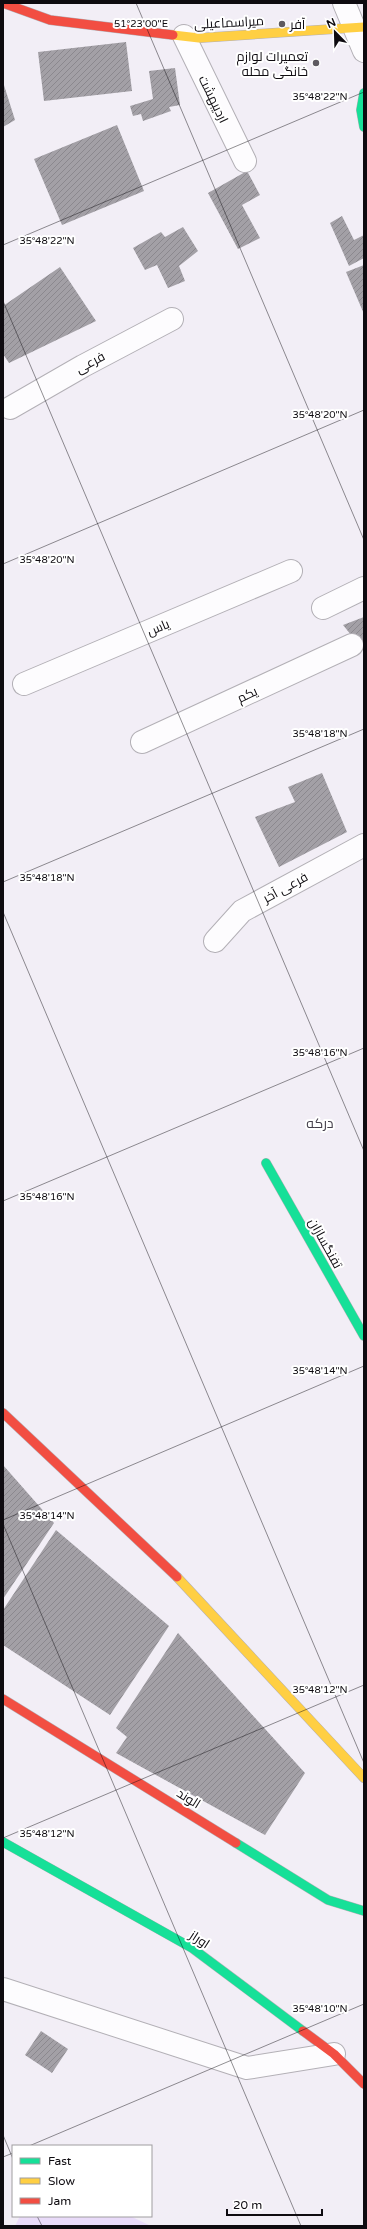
<svg xmlns="http://www.w3.org/2000/svg" width="367" height="2229" viewBox="0 0 367 2229" font-family="'Varela Round',Cairo,sans-serif">
  <style>
    .green { fill: #e9dbf9 }
    .building { fill: url(#building-hatch) }
    .lines { fill: none; stroke-linecap: round; stroke-linejoin: round }
    .street-casing { stroke: #b3b0b6; stroke-width: 24 }
    .fast-casing { stroke: #b3b0b6; stroke-width: 10 }
    .slow-casing { stroke: #b3b0b6; stroke-width: 10 }
    .jam-casing { stroke: #b3b0b6; stroke-width: 10 }
    .street { stroke: #fdfcfe; stroke-width: 22 }
    .fast { stroke: #16e098; stroke-width: 9 }
    .slow { stroke: #ffcf43; stroke-width: 9 }
    .jam { stroke: #f24e42; stroke-width: 9 }
    .ticks { fill: none; stroke: #0e0b10; stroke-width: 1; stroke-opacity: 0.45 }
    .poi-dot { fill: #5e5a60; stroke: #fff; stroke-width: 1.5 }
    .labels { text-anchor: middle; stroke-width: 4; stroke-linejoin: round; paint-order: stroke }
    .street-label { font-size: 13px; fill: #0e0b10; stroke: #fff }
    .poi-label { font-size: 13px; fill: #0e0b10; stroke: #fff; text-anchor: start }
    .neighbourhood-label { font-size: 14px; fill: #453f4b; stroke: #fff }
    .ticks-label { font-size: 10px; text-anchor: middle; fill: #0e0b10; stroke: #fff; stroke-width: 4; stroke-linejoin: round; paint-order: stroke }
  </style>
  <defs>
    <pattern id="building-hatch" width="6" height="6" patternUnits="userSpaceOnUse"><rect width="6" height="6" fill="#a3a0a6"/><path d="M-1 1l2-2M0 6l6-6M5 7l2-2" fill="none" stroke="#8b888e"/></pattern>
  </defs>
  <rect width="100%" height="100%" fill="#f2eef6"/>
  <!-- green -->
  <path class="green" d="M20,2216H130L151,2226H15Z"/>
  <!-- building -->
  <path class="building" d="M126,42L132,91L44,101L38,52Z
    M175,68L180,105L169,107L171,111L143,121L141,114L133,116L130,106L153,99L149,71Z
    M3,82L15,120L3,127Z
    M117,125L144,191L62,225L34,159Z
    M247,171L260,195L242,205L260,238L238,249L208,193Z
    M342,216L354,240L364,235V258L349,266L330,223Z
    M183,227L198,251L179,266L185,281L168,288L157,265L145,270L133,248L161,232L165,237Z
    M364,265V314L346,272Z
    M60,267L96,321L9,363L3,354V306Z
    M364,617V651L343,625Z
    M322,773L347,832L279,867L255,817L295,802L288,787Z
    M3,1465L54,1523L3,1599Z
    M56,1530L169,1626L110,1715L3,1645V1610Z
    M178,1633L305,1773L265,1835L116,1753L127,1737L116,1728Z
    M41,2031L68,2049L52,2073L25,2055Z"/>
  <g class="lines">
    <!-- street casing -->
    <g class="street-casing">
      <path id="street" d="M344,3L364,51
        M184,36L245,161
        M10,408L83,366L172,319
        M323,608L364,588
        M24,684L291,571
        M142,742L352,645
        M215,941L242,911L364,845
        M3,1989L247,2068L334,2054"/>
    </g>
    <!-- fast casing -->
    <g class="fast-casing">
      <path id="fast" d="M364,93L361,110L364,127
        M266,1163L364,1336
        M3,1842L192,1948L303,2031
        M236,1843L328,1900L364,1911"/>
    </g>
    <!-- slow casing -->
    <g class="slow-casing">
      <path id="slow" d="M173,35L199,38L364,27
        M177,1577L364,1778"/>
    </g>
    <!-- jam casing -->
    <g class="jam-casing">
      <path id="jam" d="M3,3L50,20L173,35
        M3,1413L177,1577
        M3,1699L236,1843
        M303,2031L334,2054L364,2084"/>
    </g>
    <!-- street -->
    <use href="#street" class="street"/>
    <!-- fast -->
    <use href="#fast" class="fast"/>
    <!-- slow -->
    <use href="#slow" class="slow"/>
    <!-- jam -->
    <use href="#jam" class="jam"/>
  </g>
  <!-- ticks -->
  <path class="ticks" d="M136,3L364,540M3,245L364,92M3,301L364,1151M3,564L364,410M3,882L364,729M3,912L364,1763M3,1201L364,1048M3,1520L364,1366M3,1524L301,2226M3,1838L364,1685M3,2135L13,2159M29,2146L364,2004M3,2157L13,2153M37,2216L42,2226"/>
  <!-- markers -->
  <g class="poi-dot">
    <circle cx="282" cy="24" r="4"/>
    <circle cx="316" cy="63" r="4"/>
  </g>
  <g class="labels">
    <!-- street labels -->
    <g class="street-label">
      <text transform="translate(229 22) rotate(-3)" y="5">میراسماعیلی</text>
      <text transform="translate(214 99) rotate(64)" y="5">اردیبهشت</text>
      <text transform="translate(90 362) rotate(-28)" y="5">فرعی</text>
      <text transform="translate(158 627) rotate(-23)" y="5">یاس</text>
      <text transform="translate(247 694) rotate(-25)" y="5">یکم</text>
      <text transform="translate(285 887) rotate(-29)" y="5">فرعی آخر</text>
      <text transform="translate(326 1243) rotate(61)" y="5">تفنگسازان</text>
      <text transform="translate(189 1798) rotate(32)" y="5">الوند</text>
      <text transform="translate(200 1939) rotate(33)" y="5">اوراز</text>
    </g>
    <!-- poi labels -->
    <g class="poi-label">
      <text x="290" y="29">آفر</text>
      <text x="308" y="61" text-anchor="end">تعمیرات لوازم<tspan x="308" dy="15">خانگی محله</tspan></text>
    </g>
    <!-- neighbourhood labels -->
    <g class="neighbourhood-label">
      <text x="320" y="1128">درکه</text>
    </g>
  </g>
  <g class="ticks-label">
    <text x="141" y="27">51°23'00"E</text>
    <text x="320" y="100">35°48'22"N</text>
    <text x="47" y="244">35°48'22"N</text>
    <text x="320" y="418">35°48'20"N</text>
    <text x="47" y="563">35°48'20"N</text>
    <text x="320" y="737">35°48'18"N</text>
    <text x="47" y="881">35°48'18"N</text>
    <text x="320" y="1056">35°48'16"N</text>
    <text x="47" y="1200">35°48'16"N</text>
    <text x="320" y="1374">35°48'14"N</text>
    <text x="47" y="1519">35°48'14"N</text>
    <text x="320" y="1693">35°48'12"N</text>
    <text x="47" y="1837">35°48'12"N</text>
    <text x="320" y="2012">35°48'10"N</text>
  </g>
  <!-- border -->
  <rect width="367" height="2229" fill="none" stroke="#0e0b10" stroke-width="8"/>
  <!-- legend -->
  <rect x="12" y="2145" width="140" height="72" fill="#ffffff" stroke="#9f9d9f"/>
  <rect x="20" y="2158" width="20" height="6" fill="#16e098" stroke="#9f9d9f"/>
  <text x="48" y="2165" font-size="12" fill="#0e0b10">Fast</text>
  <rect x="20" y="2178" width="20" height="6" fill="#ffcf43" stroke="#9f9d9f"/>
  <text x="48" y="2185" font-size="12" fill="#0e0b10">Slow</text>
  <rect x="20" y="2198" width="20" height="6" fill="#f24e42" stroke="#9f9d9f"/>
  <text x="48" y="2205" font-size="12" fill="#0e0b10">Jam</text>
  <!-- north arrow -->
  <g transform="translate(335 32) rotate(337)" stroke="#ffffff" stroke-width="3" paint-order="stroke">
  <path d="M0-3L7 15L0 10L-7 15Z" fill="#0e0b10"/>
  <text y="-6" font-size="11" font-weight="bold" text-anchor="middle" fill="#0e0b10">N</text>
  </g>
  <!-- scale -->
  <path d="M227 2209v6h95v-6" fill="none" stroke="#0e0b10" stroke-width="2"/>
  <text x="233" y="2209" font-size="12" fill="#0e0b10" stroke="#ffffff" stroke-width="3" paint-order="stroke">20 m</text>
</svg>
